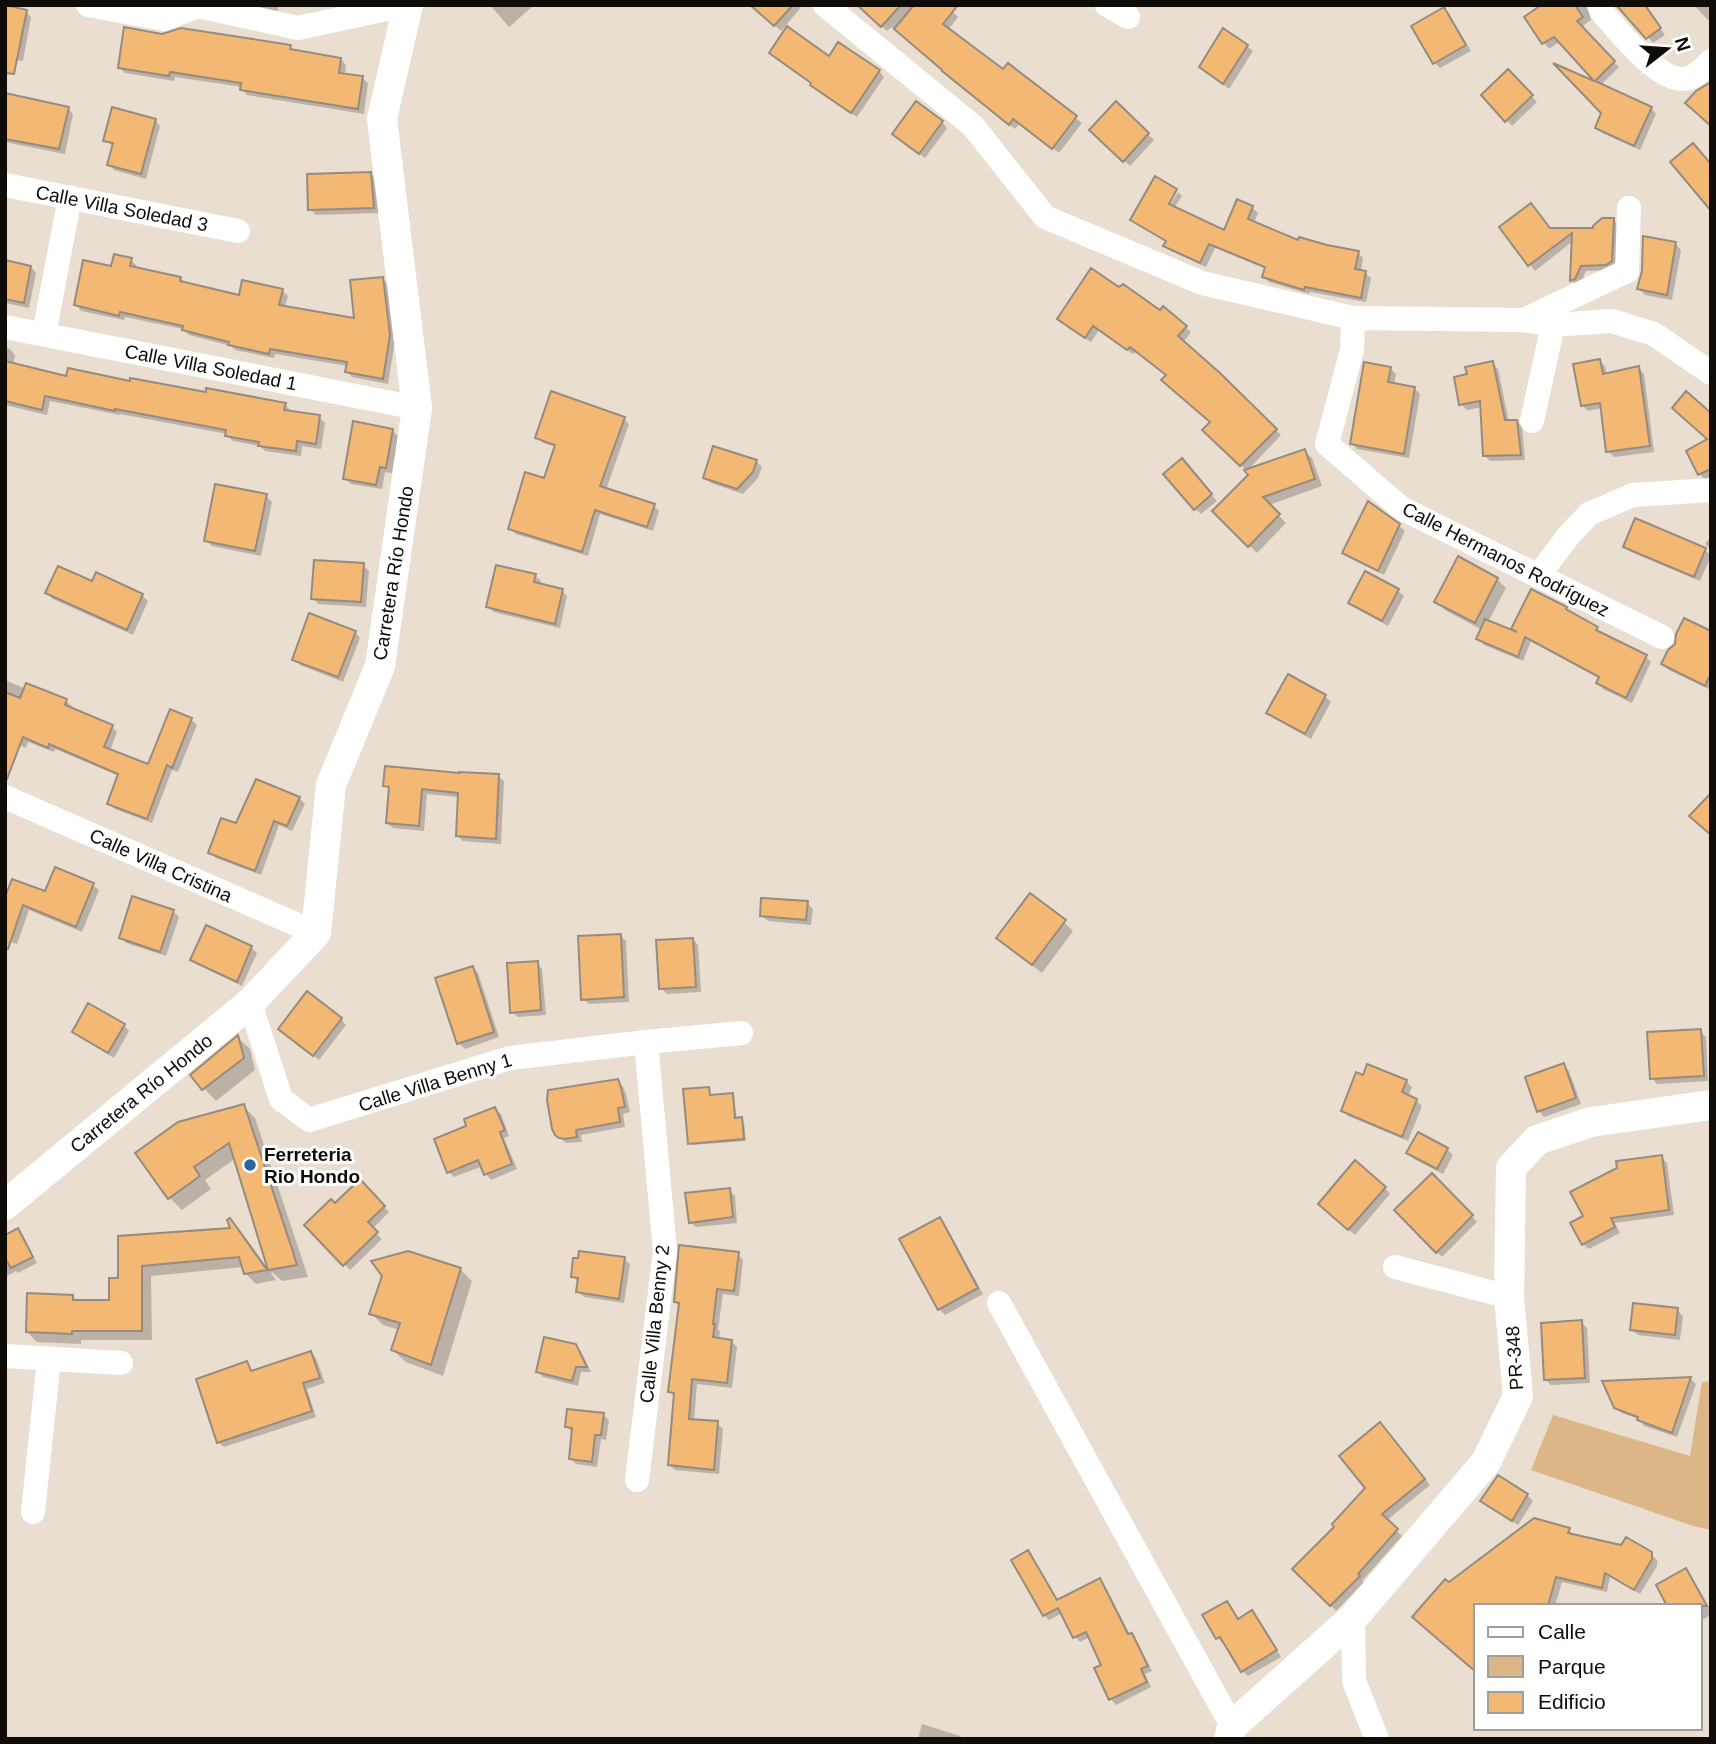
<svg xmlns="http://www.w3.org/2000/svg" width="1716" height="1744" viewBox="0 0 1716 1744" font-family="Arial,sans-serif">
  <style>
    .green { fill: #ddb688 }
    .shadow { fill: #0003 }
    .building { fill: #f3b974; stroke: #968b7e; stroke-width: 2 }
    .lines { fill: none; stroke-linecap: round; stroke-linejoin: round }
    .minor { stroke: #fff; stroke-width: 24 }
    .tertiary { stroke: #fff; stroke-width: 30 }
    .poi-dot { fill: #2b649c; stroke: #fff; stroke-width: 2.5 }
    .labels { text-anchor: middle; stroke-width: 6; stroke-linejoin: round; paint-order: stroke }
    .street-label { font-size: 19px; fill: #100c08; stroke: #fff }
    .poi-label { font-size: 19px; font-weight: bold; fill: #100c08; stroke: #fff; text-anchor: start }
  </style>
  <rect width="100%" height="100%" fill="#eaded0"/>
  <!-- green -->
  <path class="green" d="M1711,1381V1530L1693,1526L1531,1470L1553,1415L1690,1456L1702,1382Z"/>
  <!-- shadow -->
  <path class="shadow" d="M248,5H279L277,12Z
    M490,5H532L533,6L509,27Z
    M752,5H801L802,6L781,31Z
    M859,5H945L958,17L948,30L1004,71L1008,66L1082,123L1059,153L1020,123L1015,129L949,76L944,70L892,27L887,31Z
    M1544,5H1591L1589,9L1591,20L1581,27L1619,67L1601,85L1560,41L1549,49L1544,43L1526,17Z
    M1618,5H1644L1665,35L1653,43Z
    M1694,5H1711V22L1705,17Z
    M1444,9L1449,14L1471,51L1440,68L1435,63Z
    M26,11L31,17L23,61L5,58Z
    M162,35L290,47L295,52L341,59L346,65L345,75L362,78L368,83L364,114L247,95L242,89V87L175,77L174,81L125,73L120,68Z
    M1247,46L1253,51L1229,89L1201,67Z
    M771,53L830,58L879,71L884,77L857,117L817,91L812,85L813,84Z
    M1508,71L1537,102L1512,126L1483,95Z
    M5,95L68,108L73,114L65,154L5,142Z
    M1116,104L1154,140L1130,166L1092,130Z
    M1651,108L1656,114L1640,150L1602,133L1597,127Z
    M155,120L160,126L146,179L114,170L109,164L114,147L105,140Z
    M942,122L947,128L925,158L900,139Z
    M370,174L376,179L379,213L316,215L310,209Z
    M1178,192L1182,196L1174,208L1225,232L1252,207L1258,213L1254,223L1299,242L1358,253L1363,258L1361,272L1365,273L1371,278L1366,302L1310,292L1309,294L1269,282L1264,277L1266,269L1215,248L1206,267L1171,251L1165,246L1167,242L1138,225L1132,220L1163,210L1166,212Z
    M1613,220L1619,225L1617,267L1612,270L1586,271L1580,285L1577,286L1572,281L1573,241L1535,271L1501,228L1595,229Z
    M1676,244L1681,250L1672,300L1645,295L1639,289L1644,272Z
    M131,260L137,266L136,269L180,278L186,284L240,297L282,290L288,296L285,307L356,320L383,279L388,284L395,341L388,384L352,377L347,372L348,366L275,354L274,358L235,350L231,346L189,335L183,329L125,317L124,320L81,311L76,305L113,268Z
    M5,262L31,267L36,273L29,308L5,303Z
    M1065,324L1185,327L1191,332L1183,343L1219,374L1281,435L1247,471L1205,430L1212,422L1167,375L1137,351L1133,354L1099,330L1091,342Z
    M5,348L10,349L15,355L13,365L68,378L131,383L285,405L290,410V413L319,417L325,423L321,449L302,446L301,456L265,451L260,446L233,441L227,436V434L120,414V415L50,401L47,415L5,405Z
    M1599,361L1605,366L1607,375L1638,368L1644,374L1654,452L1614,457L1608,451L1602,408L1588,411L1582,405Z
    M1493,363L1498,369L1509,422L1517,421L1522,427L1525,460L1490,461L1485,456L1482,407L1467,410L1461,404L1469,375Z
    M1390,368L1396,374L1394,385L1415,389L1420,394L1409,458L1357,449L1352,443Z
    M1711,415V477L1705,480L1700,474L1710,440Z
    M624,419L629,424L606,490L654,506L659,511L653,531L600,514L588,556L516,534L510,528L545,480L556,447L543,443L537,437Z
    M392,430L398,436L392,473L385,472L382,489L351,484L345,478Z
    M1304,451L1312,458L1322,486L1269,505L1286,523L1257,553L1215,511Z
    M756,461L762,467L758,478L743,494L711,483L705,478Z
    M1187,466L1217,501L1201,514L1195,509Z
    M266,496L272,502L261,556L212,546L206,540Z
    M1399,526L1405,531L1384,575L1350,558L1344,553Z
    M1711,536V549L1705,544Z
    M1625,546L1705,550L1711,556L1700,581L1631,552Z
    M363,565L369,571L366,607L318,604L313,598Z
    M1366,573L1398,591L1404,596L1388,626L1356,608L1350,602Z
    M535,576L541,581L540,585L562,591L567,596L560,628L494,612L488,607Z
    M1497,579L1506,588L1488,622L1520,635L1513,629L1566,608L1572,614L1597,629L1603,634L1646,657L1651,662L1632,703L1603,689L1598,683L1600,678L1531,641L1523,661L1484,645L1478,639L1482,630L1445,610L1436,601Z
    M93,584L142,595L148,601L133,635L53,599L47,593Z
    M355,632L360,638L343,682L300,665L294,659Z
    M1711,633V690L1669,670L1663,664L1677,645Z
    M1288,676L1325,696L1331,702L1311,739L1274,718L1269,713Z
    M5,680L26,689L66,701L72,706L70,709L112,727L117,732L110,751L149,766L191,719L197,725L178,772L172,770L152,823L115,809L109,803L119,776L55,749L54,752L28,742L26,748L5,739Z
    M461,775L498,776L504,781L501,844L463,841L457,836L459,797L427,794L424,831L393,828L387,823L390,791L385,785Z
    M299,798L305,804L292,831L279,825L261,875L216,858L210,853L237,826Z
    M93,885L99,890L82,932L29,910L17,944L5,940V897L46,893Z
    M807,903L813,909L811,925L768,921L762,916Z
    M173,911L179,917L166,956L126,943L121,937Z
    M1064,922L1073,931L1042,973L1007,946L998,938Z
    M620,936L626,941L629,1002L589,1004L583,999Z
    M693,939L698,945L701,992L667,994L661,988Z
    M251,947L257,953L242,986L198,965L192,960Z
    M537,963L542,969L546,1015L518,1017L512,1012Z
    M472,968L478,973L499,1037L465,1049L459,1043Z
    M341,1019L346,1025L319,1060L286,1034Z
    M124,1025L129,1031L114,1058L79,1037L74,1032Z
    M1700,1031L1706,1037L1708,1081L1657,1084L1652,1078Z
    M238,1038L250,1049L255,1070L216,1101L192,1076Z
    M1563,1065L1569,1071L1581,1104L1544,1117L1539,1111Z
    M617,1081L623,1087L626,1094L630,1112L623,1114L625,1127L581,1135L582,1142L566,1143L560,1137Z
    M1406,1081L1412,1087L1408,1097L1416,1100L1422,1106L1408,1141L1348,1116L1343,1111Z
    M708,1089L710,1091L711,1097L732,1095L734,1097L737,1120L742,1119L744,1122L746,1141L692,1145L689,1143Z
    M243,1106L255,1118L308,1277L282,1281L272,1272L271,1273L276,1280L256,1284L245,1273L243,1267L151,1276L152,1340H81V1344L37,1342L27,1332L72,1297L77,1302L111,1301L120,1280L119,1238L232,1230L230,1220L240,1230L270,1271L236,1158L205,1180L211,1189L182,1210L170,1198L138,1153Z
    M495,1109L501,1114L509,1136L504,1138L517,1169L491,1180L486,1174L483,1166L454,1177L449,1172L469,1127Z
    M1447,1149L1453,1155L1443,1174L1414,1159L1409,1153Z
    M1661,1157L1667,1163L1674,1215L1615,1223L1620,1233L1589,1249L1583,1244L1585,1217Z
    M1432,1175L1477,1222L1442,1257L1396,1210Z
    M360,1181L389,1212L372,1229L382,1239L350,1270L307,1225L335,1205Z
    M1385,1188L1390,1194L1355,1235L1325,1209Z
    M729,1190L735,1196L737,1223L696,1227L690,1222Z
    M940,1219L945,1224L983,1294L945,1315L939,1309Z
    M18,1231L23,1236L37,1263L18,1273L16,1271L5,1277V1237Z
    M738,1254L743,1260L739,1296L723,1294L718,1330L720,1331L719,1339L731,1341L737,1347L732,1388L697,1384L694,1421L717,1423L723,1429L719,1474L675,1470L670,1465L675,1397L669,1391L680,1306L676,1302Z
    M624,1259L630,1264L624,1303L584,1297L578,1292V1282L573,1276Z
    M460,1269L472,1281L443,1376L406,1362L393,1350L400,1330L383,1325L371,1313Z
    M1677,1310L1683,1316L1680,1340L1638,1335L1632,1330Z
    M1581,1322L1587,1328L1590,1383L1551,1385L1546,1380Z
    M575,1346L581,1352L591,1372H581L578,1386L543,1377L538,1372Z
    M311,1353L316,1358L325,1383L307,1389L316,1417L224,1447L218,1442L247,1363L253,1372Z
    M1691,1379L1696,1384L1677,1437L1644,1426L1639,1419L1621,1413L1615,1407L1604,1383Z
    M603,1415L609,1420L606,1440L601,1439L597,1467L576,1464L570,1459L572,1432L567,1427Z
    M1385,1430L1430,1485L1386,1521L1402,1536L1362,1581L1364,1582L1336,1611L1295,1569L1337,1527L1367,1488Z
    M1499,1477L1527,1495L1533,1501L1518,1525L1487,1506L1482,1501Z
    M1569,1530L1575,1537L1651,1554L1657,1560V1566L1640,1594L1610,1577L1607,1592L1562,1582L1555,1606H1476V1670L1420,1622L1449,1584Z
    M1032,1558L1059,1602L1099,1581L1105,1586L1130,1635H1131L1136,1640L1152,1671L1145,1674L1151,1687L1116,1705L1111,1699L1096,1669L1103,1666L1090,1637L1080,1642L1075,1637L1062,1613L1049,1620L1044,1615Z
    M1686,1570L1691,1576L1711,1611V1615L1700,1621V1606Z
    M1227,1603L1232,1609L1239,1620L1252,1612L1258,1618L1281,1657L1248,1676L1242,1671L1226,1643L1223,1644L1218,1638L1205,1616Z
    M922,1724L960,1736L963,1739H918Z"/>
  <!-- building -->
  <path class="building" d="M5,5L27,10L14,74L5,73Z
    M750,5H793L774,26Z
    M857,5H901L881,27Z
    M914,5H958L943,24L1003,69L1008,63L1077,116L1052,149L1013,119L1009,125L942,71V70L894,29Z
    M1541,5H1575L1583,17L1577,21L1615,61L1595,81L1652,107L1634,146L1595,128L1601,113L1553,63L1594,81L1554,37L1542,44L1524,17Z
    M1616,5H1645L1661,28L1646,39Z
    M1444,7L1466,45L1433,64L1411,26Z
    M787,26L829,56L838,42L880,70L851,113L810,85L811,83L769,53Z
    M124,27L162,34L181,28L291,45L290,49L341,58L339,73L363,76L358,109L240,90L241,83L170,72L169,76L118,68Z
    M1223,28L1248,45L1223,84L1199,67Z
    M1508,69L1533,95L1505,122L1481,95Z
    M1711,82V126L1685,103L1696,91Z
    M5,93L69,107L59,149L5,139Z
    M916,101L943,121L919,154L892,134Z
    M1116,101L1149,133L1123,162L1089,130Z
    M112,107L156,119L141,174L107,165L113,143L103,141Z
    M1693,143L1711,164V211L1670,162Z
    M371,172L374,208L308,210L307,174Z
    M1155,176L1177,189L1169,204L1224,230L1237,199L1253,206L1248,219L1298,240L1299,237L1327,245L1359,251L1355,269L1366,271L1361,298L1305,287L1304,290L1262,277L1265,267L1209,244L1200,263L1163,246L1166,241L1130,220Z
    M1531,203L1550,228H1593V226L1602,218H1614L1612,261L1606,265L1581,266L1575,279L1570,281L1572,233L1528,266L1499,227Z
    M1643,236L1676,242L1667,295L1637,289L1642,271Z
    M114,254L132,258L130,266L181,277L180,281L239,295L242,280L283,289L279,305L354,318L350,280L383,277L390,335L383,379L345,372L347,362L270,349L269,354L228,345L229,342L182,330L183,326L120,312L119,316L74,305L83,260L111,266Z
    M5,260L31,266L24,303L5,299Z
    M1091,268L1119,287L1123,284L1160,310L1163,306L1187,326L1178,336L1220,373L1277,429L1240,466L1202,430L1210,422L1161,380L1166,375L1130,347L1127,350L1093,326L1085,338L1057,319Z
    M1600,359L1603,374L1639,366L1650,446L1606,452L1600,403L1581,406L1573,364Z
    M5,361L66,376L68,368L130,381V378L206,392V388L286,403L284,410L320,415L316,444L297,441L296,451L258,446L259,442L225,436L226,430L115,409V411L45,396L42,410L5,401Z
    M1493,361L1505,420H1517L1521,455L1483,456L1480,401L1459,405L1454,377L1467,374L1465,367Z
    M1364,362L1391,367L1388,382L1415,387L1404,454L1350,444Z
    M551,391L625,417L600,486L655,504L647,527L595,510L582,552L508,529L525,472L544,478L555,445L535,438Z
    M1686,391L1711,413V469L1698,475L1686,451L1707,439L1672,408Z
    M353,421L393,429L386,468L380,467L376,485L343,479Z
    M713,446L757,460L753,472L737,489L703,478Z
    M1305,449L1315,479L1263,497L1280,514L1248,547L1212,511L1248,475L1244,470Z
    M1182,458L1212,494L1194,510L1163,474Z
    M215,484L267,494L255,551L204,541Z
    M1368,501L1400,524L1378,571L1342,553Z
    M1635,518L1706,548L1694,577L1623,547Z
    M1458,556L1498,578L1475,623L1434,602Z
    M314,560L364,563L361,602L311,599Z
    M496,565L536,574L534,582L563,589L555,624L486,607Z
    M58,566L92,581L96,572L143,594L127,630L45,593Z
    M1365,571L1399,589L1382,621L1348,603Z
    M1531,589L1567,607L1566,609L1598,627L1596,630L1647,655L1626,698L1596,683L1599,677L1525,637L1518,657L1476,639L1485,619L1517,632L1511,629Z
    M309,613L356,631L338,677L292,660Z
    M1684,618L1711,631V673L1705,686L1661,664L1668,650L1675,644L1676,634Z
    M1288,674L1326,695L1305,734L1266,713Z
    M26,683L67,699L65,705L113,725L104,747L148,764L170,709L192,718L172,768L167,765L147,819L107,804L118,774L49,744L48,748L23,737L7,779L5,778V692L20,698Z
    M385,766L459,773V772L499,774L496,839L456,836L458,793L422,789L419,826L386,823L389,787L383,786Z
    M256,779L300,797L287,826L274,821L255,871L208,853L221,818L236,823Z
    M1711,793V835L1689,816Z
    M55,867L94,883L76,927L23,905L8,949L5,948V897L12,879L45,891Z
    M1030,893L1066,920L1032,965L996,938Z
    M132,896L174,910L160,952L119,938Z
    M761,898L808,901L806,920L760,916Z
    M206,925L252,946L237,982L190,960Z
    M621,934L624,997L581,1000L578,936Z
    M693,938L696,987L659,989L656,940Z
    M538,961L541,1010L510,1013L507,963Z
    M473,966L494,1032L457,1044L435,978Z
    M307,991L342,1018L313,1056L278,1029Z
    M88,1003L125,1024L108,1053L72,1032Z
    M1701,1029L1704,1076L1650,1079L1647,1032Z
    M238,1035L244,1058L202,1090L190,1075Z
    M1564,1063L1576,1098L1537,1112L1525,1077Z
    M1367,1064L1407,1080L1402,1092L1417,1099L1402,1137L1341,1111L1356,1072L1363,1075Z
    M618,1079L621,1087L625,1107L618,1108L620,1122L576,1130L577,1137L565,1139L559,1138L555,1135L552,1129L547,1100L548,1090Z
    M709,1087L710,1095L733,1093L735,1118L742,1117L744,1139L688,1144L683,1089Z
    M244,1104L293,1252L297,1265L268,1270L229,1143L194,1167L200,1176L168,1199L135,1153L178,1122Z
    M495,1107L505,1130L500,1132L512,1164L484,1175L478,1160L447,1173L434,1139L466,1126L464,1119Z
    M1418,1132L1448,1148L1437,1169L1406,1153Z
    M1662,1155L1669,1210L1611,1218L1615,1227L1582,1245L1570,1223L1583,1216L1570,1192L1617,1168L1616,1161Z
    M1355,1160L1386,1187L1348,1230L1318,1204Z
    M1432,1173L1473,1215L1436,1253L1394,1210Z
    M360,1179L385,1206L368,1222L378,1232L343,1266L304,1225L331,1199L335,1203Z
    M730,1188L733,1217L689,1223L685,1193Z
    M940,1217L978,1288L938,1310L899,1239Z
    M230,1218L267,1270L244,1274L239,1257L142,1266V1331H72V1334L26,1332L27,1293L73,1295V1300H109V1278H118V1236L230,1228L227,1220Z
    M18,1228L33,1257L11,1268L5,1258V1235Z
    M679,1245L739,1252L734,1291L717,1289L713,1324H715L713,1337L732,1340L727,1383L692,1379L689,1419L718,1421L714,1470L668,1465L674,1393L668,1392L679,1303L674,1302Z
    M408,1251L461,1268L431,1365L391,1350L400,1323L369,1314L382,1276L371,1261Z
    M579,1251L625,1257L619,1299L576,1292L578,1278L571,1277L573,1258H578Z
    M1633,1303L1678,1308L1675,1335L1630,1330Z
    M1582,1320L1585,1378L1544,1380L1541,1323Z
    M544,1337L576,1344L587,1367H576L572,1381L536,1372Z
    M311,1351L320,1378L303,1383L312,1411L217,1443L196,1379L247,1361L251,1371Z
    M1691,1377L1672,1433L1637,1420L1638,1417L1614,1408L1602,1381Z
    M567,1409L604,1413L601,1435H595L592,1462L569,1459L572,1428L565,1427Z
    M1380,1422L1425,1479L1382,1514L1398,1529L1358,1574L1360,1576L1330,1606L1292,1569L1334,1527L1332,1524L1365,1488L1339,1456Z
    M1498,1475L1528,1494L1512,1521L1480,1501Z
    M1534,1518L1570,1528L1568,1533L1621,1545L1626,1537L1652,1552V1559L1634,1590L1605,1573L1602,1588L1556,1577L1548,1606H1476V1672L1412,1617L1445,1579L1449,1582Z
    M1028,1550L1057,1600L1100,1578L1128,1634L1132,1633L1148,1666L1141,1669L1147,1682L1109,1700L1094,1668L1101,1665L1086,1632L1073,1638L1058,1608L1043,1616L1011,1560Z
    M1686,1568L1707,1606H1667L1656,1585Z
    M1227,1601L1238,1619L1252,1610L1277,1650L1241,1672L1220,1637L1216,1639L1202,1615Z"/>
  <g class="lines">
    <!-- minor -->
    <path class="minor" d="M88,5L164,19L198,6L298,28L405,5
      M825,5L973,126L1045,217L1202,283L1353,318L1524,320L1553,325L1612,321L1654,334L1711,373
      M1107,5L1128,17
      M1599,5L1601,11C1618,30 1657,81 1684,79C1695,78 1703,69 1711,61
      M5,185L238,231
      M1353,318L1352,350L1327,444L1401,508L1662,637
      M1524,320L1627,271L1629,208
      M5,327L417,408
      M44,334L70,197
      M1532,421L1553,325
      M1538,576L1569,535L1589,514L1633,495L1711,490
      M5,797L316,933
      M250,1003L281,1099L309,1120L510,1058L646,1042L741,1033
      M1395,1267L1509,1297
      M999,1303L1232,1726
      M5,1356L121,1363
      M637,1480L665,1251L646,1042
      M33,1512L49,1359
      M1353,1618L1354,1681L1377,1739"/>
    <!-- tertiary -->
    <path class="tertiary" d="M5,1205L250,1003L316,933L331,785L380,666L417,408L382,119L408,5
      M1229,1739L1232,1726L1353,1618L1486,1462L1518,1396L1509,1297L1511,1168L1537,1140L1591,1122L1711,1105"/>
  </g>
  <!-- markers -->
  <circle class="poi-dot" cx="250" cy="1165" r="7"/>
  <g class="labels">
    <!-- street labels -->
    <g class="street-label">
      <text transform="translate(122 208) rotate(11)" y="7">Calle Villa Soledad 3</text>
      <text transform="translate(211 367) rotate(11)" y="7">Calle Villa Soledad 1</text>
      <text transform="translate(1506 559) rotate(27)" y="7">Calle Hermanos Rodríguez</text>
      <text transform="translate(393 573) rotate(-81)" y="7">Carretera Río Hondo</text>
      <text transform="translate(161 865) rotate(24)" y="7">Calle Villa Cristina</text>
      <text transform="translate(435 1082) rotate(-17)" y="7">Calle Villa Benny 1</text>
      <text transform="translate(141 1093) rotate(-39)" y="7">Carretera Río Hondo</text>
      <text transform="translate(654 1324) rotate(-84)" y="7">Calle Villa Benny 2</text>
      <text transform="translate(1514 1358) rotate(-94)" y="7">PR-348</text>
    </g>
    <!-- poi labels -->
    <g class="poi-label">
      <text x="264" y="1161">Ferreteria<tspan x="264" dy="22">Rio Hondo</tspan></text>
    </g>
  </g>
  <!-- border -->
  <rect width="1716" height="1744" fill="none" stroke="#100c08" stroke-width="14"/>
  <!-- legend -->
  <rect x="1474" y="1604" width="228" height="126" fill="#ffffff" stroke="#9f9e9c" stroke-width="2"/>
  <rect x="1488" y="1627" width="35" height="10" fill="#ffffff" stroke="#9f9e9c" stroke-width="2"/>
  <text x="1538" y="1639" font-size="21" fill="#100c08">Calle</text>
  <rect x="1488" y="1656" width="35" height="21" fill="#ddb688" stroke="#9f9e9c" stroke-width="2"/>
  <text x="1538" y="1674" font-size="21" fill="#100c08">Parque</text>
  <rect x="1488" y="1692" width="35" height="21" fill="#f3b974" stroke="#9f9e9c" stroke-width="2"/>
  <text x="1538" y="1709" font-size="21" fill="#100c08">Edificio</text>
  <!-- north arrow -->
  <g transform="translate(1667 49) rotate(73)" stroke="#ffffff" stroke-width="5" paint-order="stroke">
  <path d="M0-5L12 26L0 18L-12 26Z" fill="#100c08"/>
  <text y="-10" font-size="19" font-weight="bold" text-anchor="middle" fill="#100c08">N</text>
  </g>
</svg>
